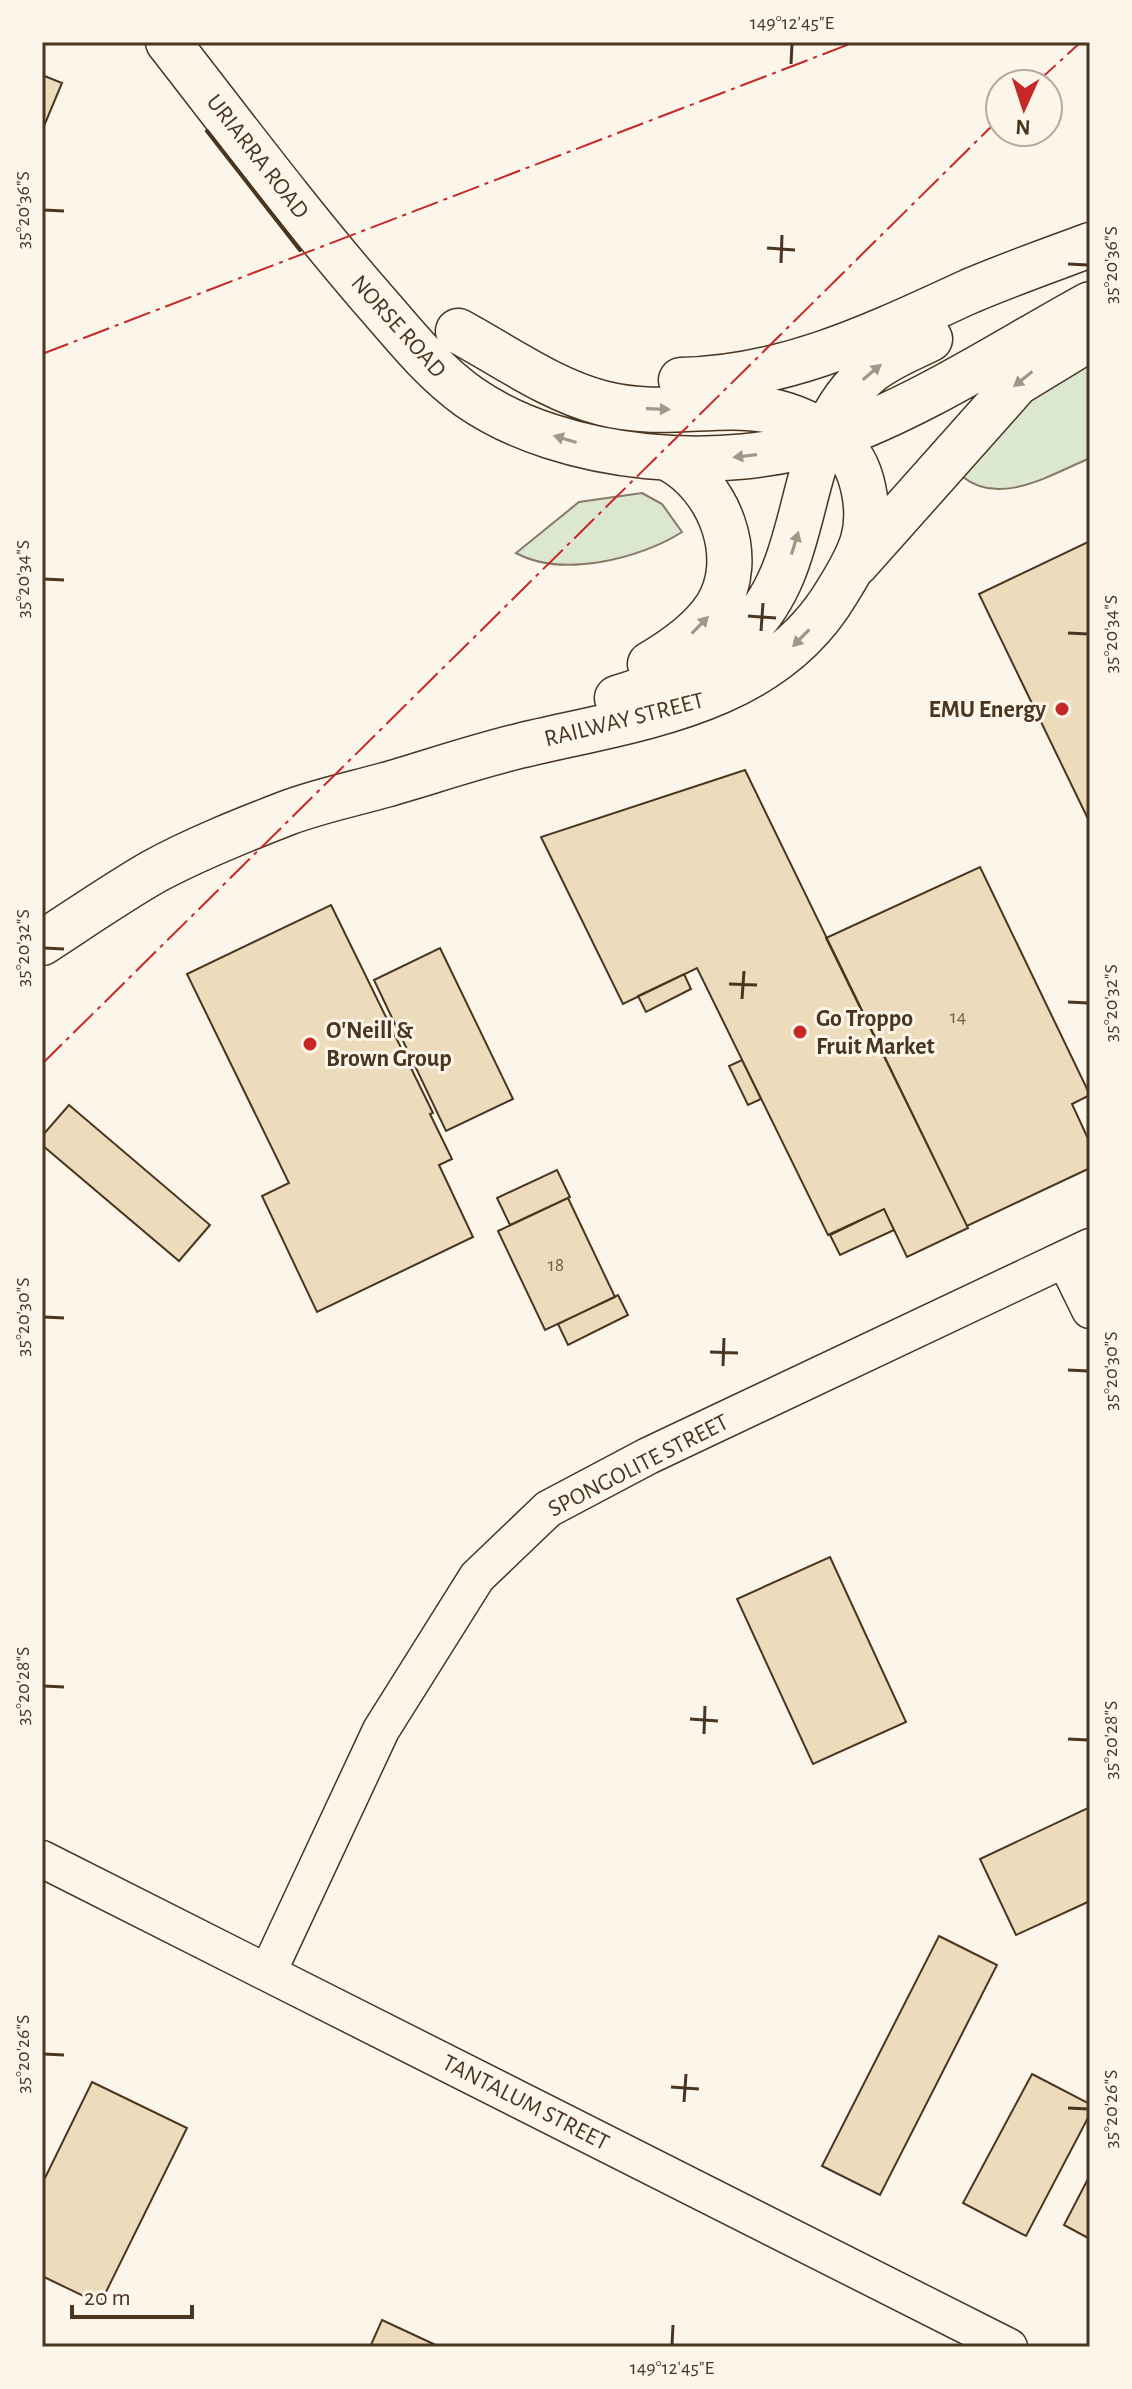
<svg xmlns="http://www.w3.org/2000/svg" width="1132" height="2389" viewBox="0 0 1132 2389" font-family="'Alegreya Sans',sans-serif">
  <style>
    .green { fill: #dce7d0; stroke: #887966; stroke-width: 2 }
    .building { fill: #ecdcbc; stroke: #4a3520; stroke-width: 2 }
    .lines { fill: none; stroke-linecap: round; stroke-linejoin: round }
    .minor-casing { stroke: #4a3520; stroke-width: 39 }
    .secondary-casing { stroke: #4a3520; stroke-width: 47 }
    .minor { stroke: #fbf6e9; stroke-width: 36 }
    .secondary { stroke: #fbf6e9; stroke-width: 44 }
    .wall { stroke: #4a3520; stroke-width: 4 }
    .power { stroke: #c62828; stroke-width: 2; stroke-dasharray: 28 6 4 6; stroke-linecap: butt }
    .oneway { fill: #a29684 }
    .ticks { fill: none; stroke: #4a3520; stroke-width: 3 }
    .poi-dot { fill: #c62828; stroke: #fbf6e9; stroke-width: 3 }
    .labels { text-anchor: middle; stroke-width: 6; stroke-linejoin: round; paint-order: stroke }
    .number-label { font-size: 20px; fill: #725f47 }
    .street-label { font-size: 24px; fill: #4a3520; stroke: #fbf6e9 }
    .poi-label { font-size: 24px; font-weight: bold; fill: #4a3520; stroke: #fbf6e9; text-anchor: start }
    .neatline { fill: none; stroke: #4a3520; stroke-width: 3 }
    .ticks-label { font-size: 20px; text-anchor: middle; fill: #4a3520 }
  </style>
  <rect width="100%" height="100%" fill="#fbf6e9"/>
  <!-- green -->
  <path class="green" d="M1090,353V458C1052,474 1000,507 963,477L1009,416Z
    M642,493L662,504L682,532C640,559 562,578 516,553L579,502Z"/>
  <!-- building -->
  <path class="building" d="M42,75L62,83L44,126H42Z
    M1090,541V823L979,594Z
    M745,770L968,1228L907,1257L884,1209L828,1235L697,968L623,1004L541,837Z
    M980,867L1090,1095L1072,1104L1090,1143V1168L967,1226L826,938Z
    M331,905L433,1113L430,1114L452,1159L439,1165L473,1237L317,1312L262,1196L289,1183L187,974Z
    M440,948L513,1099L446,1131L374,980Z
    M684,974L691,989L646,1012L638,996Z
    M742,1060L761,1099L748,1105L729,1066Z
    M69,1105L210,1225L179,1261L42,1145V1136Z
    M557,1170L570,1197L510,1225L497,1198Z
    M568,1198L615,1297L545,1330L498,1231Z
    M884,1209L894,1230L840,1255L830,1235Z
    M618,1295L628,1315L568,1345L558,1324Z
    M830,1557L906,1722L813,1764L737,1599Z
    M1090,1807V1901L1016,1935L980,1859Z
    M939,1936L997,1965L880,2195L822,2166Z
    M1032,2074L1090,2104V2114L1026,2236L963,2203Z
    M92,2082L187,2128L100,2304L42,2276V2184Z
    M1090,2175V2239L1064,2225Z
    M382,2320L440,2347H370Z"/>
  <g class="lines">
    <!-- minor casing -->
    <g class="minor-casing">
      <path id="minor" d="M1065,1259L1090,1310
        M42,1859L1009,2347
        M268,1972L381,1730L477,1577L548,1509L648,1456L1090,1247"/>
    </g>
    <!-- secondary casing -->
    <g class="secondary-casing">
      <path id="secondary" d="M168,42C235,128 301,216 372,298C403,333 431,370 469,397C564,463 725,475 832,438C922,406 1006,350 1090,304
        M681,380C787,378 876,334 970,291C1010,274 1050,260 1090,245
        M856,564L1017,383L1086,341
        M650,664C674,650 700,632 716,608C748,558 719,485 669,459
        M617,698C662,684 707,667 742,634C820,562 788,439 871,371C889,357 910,349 930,339
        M42,943C79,919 115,894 153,872C195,849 243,830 287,813C319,801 353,794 385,785C430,772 474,757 519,746C635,718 770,705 837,592C847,576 858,558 863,540C871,511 864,465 840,445C759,378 691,426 602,403C551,390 503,355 458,331"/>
    </g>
    <!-- minor -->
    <use href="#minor" class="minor"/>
    <!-- secondary -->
    <use href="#secondary" class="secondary"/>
    <!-- wall -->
    <path class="wall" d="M207,131L300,250"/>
    <!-- power -->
    <path class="power" d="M1035,84L1081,42
      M42,354L855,42
      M42,1064L1000,118"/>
  </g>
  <!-- one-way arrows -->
  <defs><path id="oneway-solid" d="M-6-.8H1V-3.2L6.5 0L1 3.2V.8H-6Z" transform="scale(2)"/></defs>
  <g class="oneway">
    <use href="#oneway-solid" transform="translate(872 372) rotate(-40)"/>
    <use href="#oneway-solid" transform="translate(1023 379) rotate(141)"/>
    <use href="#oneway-solid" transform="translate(658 409) rotate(2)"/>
    <use href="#oneway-solid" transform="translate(565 439) rotate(-163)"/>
    <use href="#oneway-solid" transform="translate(745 456) rotate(173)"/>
    <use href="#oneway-solid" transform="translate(795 543) rotate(-73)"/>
    <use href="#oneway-solid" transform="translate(700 625) rotate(-46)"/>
    <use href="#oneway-solid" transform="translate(801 638) rotate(134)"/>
  </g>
  <!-- ticks -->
  <path class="ticks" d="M791,64L792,44M44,210L64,211M767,248L795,250M781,263L782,235M1068,264L1088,265M44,579L64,580M748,616L776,618M761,631L763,603M1068,633L1088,634M44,948L64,949M729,984L757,985M742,999L744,971M1068,1002L1088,1003M44,1317L64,1318M710,1352L738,1353M723,1366L724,1338M1068,1370L1088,1371M44,1686L64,1687M690,1719L718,1721M704,1734L705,1706M1068,1739L1088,1740M44,2054L64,2055M671,2087L699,2089M684,2102L686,2074M1068,2108L1088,2109M672,2345L673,2325"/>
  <!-- markers -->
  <g class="poi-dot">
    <circle cx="1062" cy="709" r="8"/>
    <circle cx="800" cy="1032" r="8"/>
    <circle cx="310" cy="1044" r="8"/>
  </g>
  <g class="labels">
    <!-- number labels -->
    <g class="number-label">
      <text x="958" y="1023">14</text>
      <text x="556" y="1271">18</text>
    </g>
    <!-- street labels -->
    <g class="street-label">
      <text transform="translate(258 156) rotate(52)" y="8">URIARRA ROAD</text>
      <text transform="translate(399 326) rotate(48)" y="8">NORSE ROAD</text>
      <text transform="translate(624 719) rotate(-14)" y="8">RAILWAY STREET</text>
      <text transform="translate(638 1465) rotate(-27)" y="8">SPONGOLITE STREET</text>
      <text transform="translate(526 2102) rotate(27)" y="8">TANTALUM STREET</text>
    </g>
    <!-- poi labels -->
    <g class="poi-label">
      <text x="1046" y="717" text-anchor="end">EMU Energy</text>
      <text x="816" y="1026">Go Troppo<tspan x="816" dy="28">Fruit Market</tspan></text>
      <text x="326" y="1038">O'Neill &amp;<tspan x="326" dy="28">Brown Group</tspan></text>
    </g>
  </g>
  <!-- border -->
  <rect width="1132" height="2389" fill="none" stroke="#fbf6e9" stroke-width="88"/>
  <!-- north arrow -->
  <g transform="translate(1024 108) rotate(183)"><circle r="38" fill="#fbf6e9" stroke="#b4a999" stroke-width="2"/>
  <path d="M0-6L14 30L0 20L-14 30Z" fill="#c62828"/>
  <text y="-12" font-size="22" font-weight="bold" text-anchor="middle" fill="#4a3520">N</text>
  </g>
  <!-- scale -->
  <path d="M72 2305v12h120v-12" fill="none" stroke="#4a3520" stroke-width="4"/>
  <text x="84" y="2305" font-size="24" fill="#4a3520" stroke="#fbf6e9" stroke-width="6" paint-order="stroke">20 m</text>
  <rect x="44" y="44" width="1044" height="2301" class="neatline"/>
  <g class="ticks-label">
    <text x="792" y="29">149°12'45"E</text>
    <text transform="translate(22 210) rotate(-90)" y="7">35°20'36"S</text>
    <text transform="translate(1110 265) rotate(-90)" y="7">35°20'36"S</text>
    <text transform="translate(22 579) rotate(-90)" y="7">35°20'34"S</text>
    <text transform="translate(1110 634) rotate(-90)" y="7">35°20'34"S</text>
    <text transform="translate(22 948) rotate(-90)" y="7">35°20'32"S</text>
    <text transform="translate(1110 1003) rotate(-90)" y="7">35°20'32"S</text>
    <text transform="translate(22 1317) rotate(-90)" y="7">35°20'30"S</text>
    <text transform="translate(1110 1371) rotate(-90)" y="7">35°20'30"S</text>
    <text transform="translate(22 1686) rotate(-90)" y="7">35°20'28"S</text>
    <text transform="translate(1110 1740) rotate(-90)" y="7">35°20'28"S</text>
    <text transform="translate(22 2054) rotate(-90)" y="7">35°20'26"S</text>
    <text transform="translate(1110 2109) rotate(-90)" y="7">35°20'26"S</text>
    <text x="672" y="2374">149°12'45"E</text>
  </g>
</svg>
